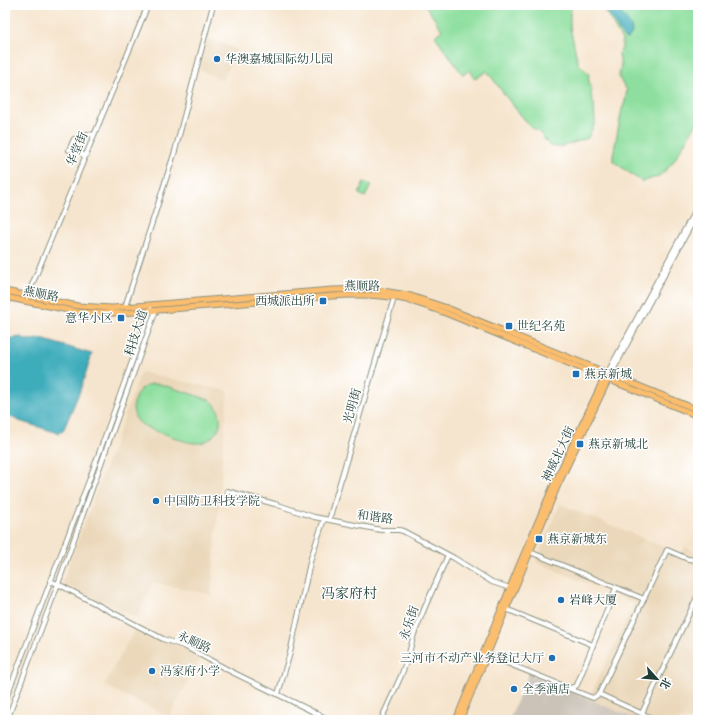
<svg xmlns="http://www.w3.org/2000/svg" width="703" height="725" viewBox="0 0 703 725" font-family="'IM FELL Great Primer','Noto Serif SC',serif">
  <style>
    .built { fill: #ebd8ba }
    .industrial { fill: #cbc3b8 }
    .green { fill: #8edf9f; stroke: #568e6a }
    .water { fill: #3eacbb; stroke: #2e7478 }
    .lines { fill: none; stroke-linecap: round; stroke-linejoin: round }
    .minor-casing { stroke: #8a9181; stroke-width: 6 }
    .major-casing { stroke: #8a9181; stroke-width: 7 }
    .minor { stroke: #fff; stroke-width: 4 }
    .major { stroke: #fbbd6e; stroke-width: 5 }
    .poi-dot { fill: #1f6fb2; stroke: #fff; stroke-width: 1.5 }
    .labels { text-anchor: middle; stroke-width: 3; stroke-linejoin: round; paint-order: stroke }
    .poi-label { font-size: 12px; fill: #1f3d34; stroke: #fff; text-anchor: start }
    .street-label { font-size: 12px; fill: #1f3d34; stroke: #fff }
    .quarter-label { font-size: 14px; fill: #1f3d34; stroke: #fff }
  </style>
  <rect width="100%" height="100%" fill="#fff"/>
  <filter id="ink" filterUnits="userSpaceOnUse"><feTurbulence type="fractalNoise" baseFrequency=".025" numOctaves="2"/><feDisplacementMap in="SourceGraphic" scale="8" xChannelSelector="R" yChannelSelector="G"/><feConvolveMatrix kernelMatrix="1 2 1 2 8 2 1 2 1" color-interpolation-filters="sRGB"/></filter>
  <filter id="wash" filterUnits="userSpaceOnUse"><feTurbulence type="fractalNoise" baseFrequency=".012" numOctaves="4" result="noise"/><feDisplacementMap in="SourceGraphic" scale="16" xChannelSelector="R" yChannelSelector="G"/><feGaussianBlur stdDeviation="0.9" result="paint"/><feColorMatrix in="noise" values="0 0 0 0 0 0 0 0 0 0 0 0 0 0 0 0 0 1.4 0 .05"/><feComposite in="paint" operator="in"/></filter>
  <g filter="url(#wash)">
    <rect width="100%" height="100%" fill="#f6e5ce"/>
    <!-- built -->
    <path class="built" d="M208,38L237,49L223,80L200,70Z
      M141,372L228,391L211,595L153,582L137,618L62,583Z
      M560,504L681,554L685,547L698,553V720H638L588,699L635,603L536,562Z
      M136,627L163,641L187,649L201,657L169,717L104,685Z"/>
    <!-- industrial -->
    <path class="industrial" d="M529,673L638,720H509Z"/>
    <!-- green -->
    <path class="green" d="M425,5H572L570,14V27L578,63L589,74C587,82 593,89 591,96L594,104L595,123L588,138L560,147L550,146L539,132L530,126L510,102L487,71L475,79L470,70L463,75L435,36L442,30Z
      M599,5H698V121L673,162L666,170L659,176L642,182L613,161V155L622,109L625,102L627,90L619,78V70L621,67L619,54L622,48V40L608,16Z
      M364,182L371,185L365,197L359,194Z
      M151,384H160L210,400C217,405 221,415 220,424C219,429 215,434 212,437C199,450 180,439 165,434C157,431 147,429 140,423C130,415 132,399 140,390C143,387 147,386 151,384Z"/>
    <!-- water -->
    <path class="water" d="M599,5H617C619,8 620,11 622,14C626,21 639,30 627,39L624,38L609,14Z
      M21,337L28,340L40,339L45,340L92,354L80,391L63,431L58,433L19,421L5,414V339Z"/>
  </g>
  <g filter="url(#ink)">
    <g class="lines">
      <!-- minor casing -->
      <g class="minor-casing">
        <path id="minor" d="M69,150L74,139L79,141
          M85,156C83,155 81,154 80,152C75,146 80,135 87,134C90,134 92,135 94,135
          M27,297L148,5
          M125,307L175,151L213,5
          M608,372L698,205
          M611,374L698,212
          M227,491L275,504L314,517L381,530H399L403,531L454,558L492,582L510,588
          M329,520L394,298
          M530,552L644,599
          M50,581L58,584L163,639L186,647L230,671L330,720
          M506,609L593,645
          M487,655L569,688L574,687L577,685L616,588
          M570,689L593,698L599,694L656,720
          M278,694L290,653L311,558L324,519
          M599,694L667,550L688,559L698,560
          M5,701L90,478L151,309
          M642,713L698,595
          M7,720L58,584L156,310
          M381,720L401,676L408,657L414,634L425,607L448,555"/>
      </g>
      <!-- major casing -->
      <g class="major-casing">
        <path id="major" d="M5,291L78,306L112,308L332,290L365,289L376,290L408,295L447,308L698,410
          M5,297L78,312L95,313H122L332,296C357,294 382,294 407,300C419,303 431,308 443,312L698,416
          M456,720L518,568L554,484L606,374
          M460,720L525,564L558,485L610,376"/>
      </g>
      <!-- minor -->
      <use href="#minor" class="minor"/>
      <!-- major -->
      <use href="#major" class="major"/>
    </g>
  </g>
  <!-- markers -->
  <g class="poi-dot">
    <circle cx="217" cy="59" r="4"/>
    <rect x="319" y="297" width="8" height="8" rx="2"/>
    <rect x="117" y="314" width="8" height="8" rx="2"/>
    <rect x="505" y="322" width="8" height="8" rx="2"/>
    <rect x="572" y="370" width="8" height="8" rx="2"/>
    <rect x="576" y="440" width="8" height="8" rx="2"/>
    <circle cx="156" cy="501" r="4"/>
    <rect x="535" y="535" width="8" height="8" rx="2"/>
    <circle cx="561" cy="600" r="4"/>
    <circle cx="552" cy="658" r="4"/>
    <circle cx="152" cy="671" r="4"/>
    <circle cx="514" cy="689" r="4"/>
  </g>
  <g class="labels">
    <!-- poi labels -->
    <g class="poi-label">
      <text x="225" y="63">华澳嘉城国际幼儿园</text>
      <text x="315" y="305" text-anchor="end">西城派出所</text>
      <text x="113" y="322" text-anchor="end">意华小区</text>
      <text x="517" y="330">世纪名苑</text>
      <text x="584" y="378">燕京新城</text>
      <text x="588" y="448">燕京新城北</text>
      <text x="164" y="505">中国防卫科技学院</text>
      <text x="547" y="543">燕京新城东</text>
      <text x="569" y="604">岩峰大厦</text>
      <text x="544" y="662" text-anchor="end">三河市不动产业务登记大厅</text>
      <text x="160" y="675">冯家府小学</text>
      <text x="522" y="693">全季酒店</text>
    </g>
    <!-- street labels -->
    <g class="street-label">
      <text transform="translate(77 149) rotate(-67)" y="4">华堂街</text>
      <text transform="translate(362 286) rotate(1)" y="4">燕顺路</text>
      <text transform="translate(41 294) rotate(11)" y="4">燕顺路</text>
      <text transform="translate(136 333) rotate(-72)" y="4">科技大道</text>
      <text transform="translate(352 406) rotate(-74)" y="4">光明街</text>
      <text transform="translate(558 454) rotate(-65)" y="4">神威北大街</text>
      <text transform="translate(375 517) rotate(8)" y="4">和谐路</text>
      <text transform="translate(409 623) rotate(-71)" y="4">永乐街</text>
      <text transform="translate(194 642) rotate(24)" y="4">永顺路</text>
    </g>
    <!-- quarter labels -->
    <g class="quarter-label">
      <text x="349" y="598">冯家府村</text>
    </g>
  </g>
  <!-- margin -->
  <rect width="703" height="725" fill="none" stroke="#fff" stroke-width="20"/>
  <!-- north arrow -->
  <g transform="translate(657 679) rotate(117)" stroke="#ffffff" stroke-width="3" paint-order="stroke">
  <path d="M0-3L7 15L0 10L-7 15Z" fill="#1f3d34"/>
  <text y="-6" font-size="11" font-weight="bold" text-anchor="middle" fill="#1f3d34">北</text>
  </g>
</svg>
